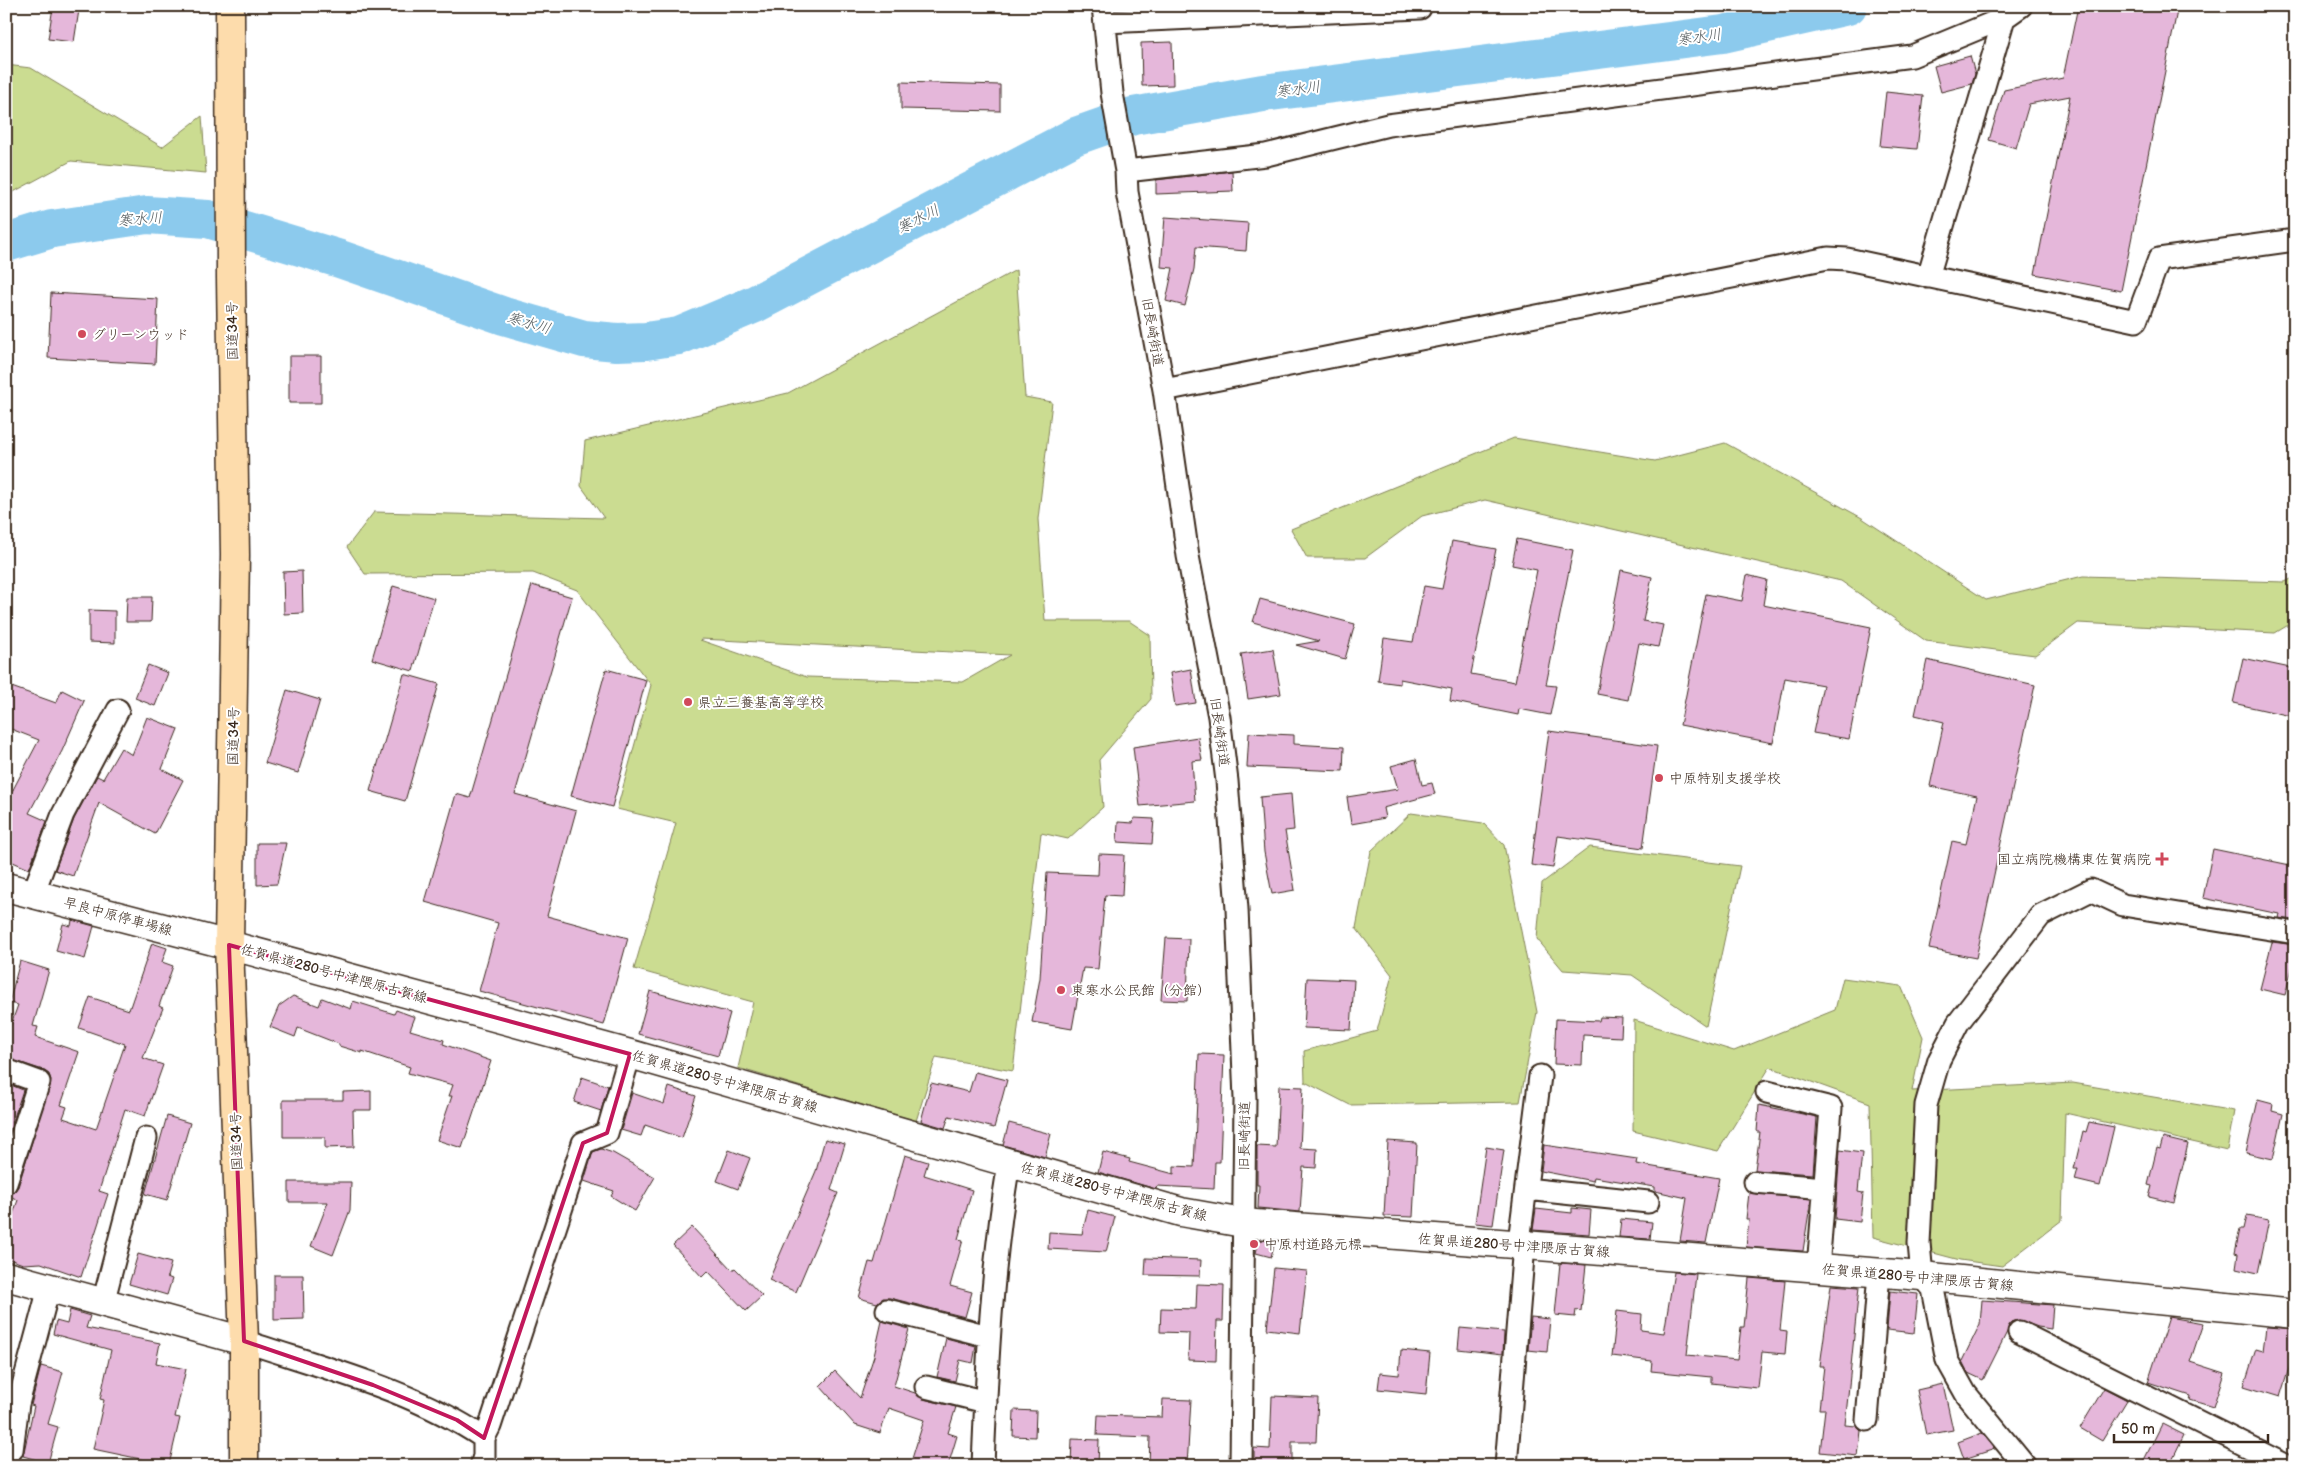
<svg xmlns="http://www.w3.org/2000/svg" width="2301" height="1472" viewBox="0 0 2301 1472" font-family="'Balsamiq Sans','Klee One',sans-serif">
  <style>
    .green { fill: #cbdc91; stroke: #838358; fill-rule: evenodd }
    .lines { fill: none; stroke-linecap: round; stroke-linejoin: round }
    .river { stroke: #8ccaed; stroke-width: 38 }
    .building { fill: #e5b7da; stroke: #3b2a1e }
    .street-casing { stroke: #3b2a1e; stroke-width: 25 }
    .secondary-casing { stroke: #3b2a1e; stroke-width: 31 }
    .highway-casing { stroke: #3b2a1e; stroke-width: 31 }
    .street { stroke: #fff; stroke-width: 21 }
    .secondary { stroke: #fff; stroke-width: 28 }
    .highway { stroke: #fddcac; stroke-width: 28 }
    .marked { fill: none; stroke: #c2185b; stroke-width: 4; stroke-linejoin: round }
    .poi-dot { fill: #d1495b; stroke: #fff; stroke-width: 2 }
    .labels { text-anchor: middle; stroke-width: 4; stroke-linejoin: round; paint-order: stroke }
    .street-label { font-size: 14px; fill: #3b2a1e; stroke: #fff }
    .poi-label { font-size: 14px; fill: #3b2a1e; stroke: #fff; text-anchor: start }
    .water-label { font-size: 15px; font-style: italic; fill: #535a5c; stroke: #fff }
  </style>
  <rect width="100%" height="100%" fill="#fff"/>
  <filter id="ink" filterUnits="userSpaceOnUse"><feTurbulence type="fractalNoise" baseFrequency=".02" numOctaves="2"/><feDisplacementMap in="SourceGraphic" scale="10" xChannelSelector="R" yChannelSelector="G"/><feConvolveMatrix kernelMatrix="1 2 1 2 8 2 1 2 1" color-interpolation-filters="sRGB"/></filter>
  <g filter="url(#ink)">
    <!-- green -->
    <path class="green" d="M6,65L31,68L162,147L202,116L206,173L71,161L6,196Z
      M1016,270L1025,397L1052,402L1038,519L1045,621H1129L1150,635L1151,699L1099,760L1103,807L1068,839L1041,833L1013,1071L936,1057L916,1121L738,1068L753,1002L634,969L676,823L617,809L651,685L577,590L533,573L365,574L347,547L374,512L604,518L581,486L585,441L788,393ZM700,640L701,639L1010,655L963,682L807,677Z
      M1514,438L1655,461L1725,443L1862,518L1986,600L2083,576L2285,582L2295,577V621L2275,633L2078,623L2035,655L1926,641L1841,581L1485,500L1422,516L1365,558H1307L1291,529Z
      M1411,813L1483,823L1504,845L1537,1012L1520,1102L1350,1105L1305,1082L1304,1051L1377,1031L1392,975L1356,928L1371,851Z
      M1590,847L1740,866L1706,1026L1632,975L1563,970L1537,939L1542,883Z
      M1843,978L1901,986L1923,1037L1912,1091L2073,1083L2234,1111L2227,1150L2065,1113L2062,1220L2002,1266L1960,1260L1873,1237L1870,1103L1770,1067L1718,1151L1633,1131L1634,1020L1734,1051L1835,1010Z"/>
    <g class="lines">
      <!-- river -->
      <path class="river" d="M6,243L52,229L147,215L208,219L340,259L504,316L584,339L617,342L646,341L679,336L755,304L1076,136L1133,116L1263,93L1723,34L1848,6"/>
    </g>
    <!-- building -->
    <path class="building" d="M2078,6H2178L2121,291L2035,274L2070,96L2029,104L2016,148L1989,140L2004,90L2063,78Z
      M53,7L79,10L74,42L48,39Z
      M1172,42L1173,85L1142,86L1141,43Z
      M1970,56L1975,74L1972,84L1941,92L1934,66Z
      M901,82L1000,85V111L901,109Z
      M1886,92L1923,96L1917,149L1880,146Z
      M1232,171L1233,191L1156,194V180Z
      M1165,217L1248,223L1246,251L1196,247L1194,269L1185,306L1166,301L1173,268L1161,267Z
      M51,293L158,299L155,364L48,358Z
      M289,356H321V403H289Z
      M1517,539L1573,550L1546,685L1556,686L1550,715L1519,709L1518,715L1450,701L1452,689L1400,679V684L1378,681L1384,638L1413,642L1424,586L1442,589L1452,541L1496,549L1471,674L1515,682L1537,570L1512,565Z
      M1621,570L1652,577L1643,621L1663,625L1658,647L1639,643L1628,700L1597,694Z
      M302,571L303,613L284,614L283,572Z
      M1747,575L1767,580L1763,605L1871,627L1849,739L1813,733L1823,685L1785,678L1773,743L1680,725L1706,594L1742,601Z
      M532,585L572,597L515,794L576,811L547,916L628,938L604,1025L479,991L498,923L425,902L456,794L470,798Z
      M393,586L434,598L413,671L372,659Z
      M127,597H152L151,622H126Z
      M1260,599L1355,624L1345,659L1296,645L1319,641L1253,622Z
      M89,610L115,611V643L89,642Z
      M1273,649L1281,694L1248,699L1241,654Z
      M2243,658L2295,669V717L2233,703Z
      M1927,660L2035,685L1976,958L1929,949L1952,841L1966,844L1977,796L1930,786L1944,722L1915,715Z
      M148,665L168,673L155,706L135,698Z
      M606,669L646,680L612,807L571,796Z
      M1191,669L1196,703L1175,706L1170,673Z
      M404,674L439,684L405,801L370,791Z
      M6,685L56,703L62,690L84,701L62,751L29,813L47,821L29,869L6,859V803L39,740L6,727Z
      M287,690L320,700L298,773L265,763Z
      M147,717L178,729L162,769L183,780L155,834L99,803L73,876L55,870L74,819L97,776L103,779L121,748L132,755Z
      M1549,731L1657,746L1643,848L1558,836L1553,868L1531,865Z
      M1249,733L1294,735V744L1344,747L1343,771L1247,767Z
      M1198,737L1202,760L1192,761L1195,801L1140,806L1133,747Z
      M1416,759L1422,785L1432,783L1435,794L1383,808L1385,818L1351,824L1347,797L1398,789L1391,766Z
      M1291,794L1294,830L1285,831L1295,890L1272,894L1264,852L1260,797Z
      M1134,818L1154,819L1152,844L1117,842L1118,822L1133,823Z
      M257,843H286L277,884L257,885Z
      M2213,849L2295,866V920L2278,918L2279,914L2203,898Z
      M1099,854L1124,855L1122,896L1105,895L1098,969L1083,968L1072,1029L1032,1022L1040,978L1047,873L1098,875Z
      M72,920L94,926L85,959L56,951L63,924L71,926Z
      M1166,938L1189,939L1187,1001L1161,1000Z
      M2272,942L2295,945V957L2285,995L2260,989Z
      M152,943L167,948L162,962L173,966L159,1006L163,1008L143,1058L163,1065L145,1116L125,1109L99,1191L108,1194L81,1277L41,1263L23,1264L6,1258V1234L18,1200L10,1196L18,1187L51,1080L49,1074L43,1070L6,1058V1038L18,1005L9,1003L20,961L49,970L33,1026L38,1027L35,1037L79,1052L61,1105L67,1107L63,1118L96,1129L125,1044L79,1028L90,997L129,1010Z
      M1307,978L1354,980L1351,1030L1304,1028Z
      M650,991L730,1013L718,1056L638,1034Z
      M293,996L319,1006L322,998L351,1009L353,1001L394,1014L396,1010L415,1017L410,1030L444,1040L443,1044L491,1061L462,1148L437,1140L452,1096H449L453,1085L408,1073L410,1067L362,1051V1053L339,1046V1044L298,1028L295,1037L270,1027L279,1006Z
      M1600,1017L1622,1018L1621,1037L1583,1035L1582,1065L1554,1064L1556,1019L1599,1021Z
      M1199,1054L1224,1055L1220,1162H1215L1214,1189L1157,1186L1156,1189L1098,1172L1103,1152L1130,1159L1129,1162L1174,1174V1166L1194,1167Z
      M975,1072L1007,1080L994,1128L949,1116L945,1128L921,1121L931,1083L969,1092Z
      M582,1077L608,1086L601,1111L574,1102Z
      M6,1083L23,1090L6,1142Z
      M1279,1086L1303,1087L1300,1148L1317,1149L1316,1168L1303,1167L1300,1212L1258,1208L1259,1185H1257V1146L1276,1147Z
      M669,1087L696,1096L682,1138L645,1125L641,1136L621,1130L632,1093L664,1104Z
      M371,1091V1110H353L354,1147L325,1148V1137H283V1100H343V1092Z
      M2258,1100L2273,1104L2272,1111L2283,1114L2273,1159L2246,1153Z
      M1759,1105L1817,1117L1813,1174L1755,1170L1760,1132H1757Z
      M167,1116L190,1123L167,1200L145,1194Z
      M2089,1122L2114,1127L2100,1186L2075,1180L2078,1169H2074L2083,1131L2086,1132Z
      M1009,1123L1051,1134L1045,1157L1003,1145Z
      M2163,1138L2188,1144L2174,1203L2149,1197L2152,1186L2148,1185L2157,1148L2160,1149Z
      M825,1139L845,1144L831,1190L838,1193L796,1292L769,1280L816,1171Z
      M1388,1141L1417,1143L1413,1217L1384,1216Z
      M1544,1145L1637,1159L1636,1164L1719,1178L1706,1243L1680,1241L1687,1198L1655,1191V1187L1594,1177L1593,1181L1541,1171Z
      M1486,1147L1504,1150L1493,1225L1475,1223Z
      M601,1149L613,1153L655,1177L635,1211L611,1196L614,1191L584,1181L593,1152Z
      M729,1150L750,1158L738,1189L717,1181Z
      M1840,1150L1862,1153L1858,1192L1863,1193L1860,1222L1835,1219Z
      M905,1155L928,1162L924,1175L972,1190L958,1239L963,1240L950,1286L972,1292L965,1317L890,1298H883L877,1303L859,1298L869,1262L874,1263Z
      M289,1182H351L350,1210L333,1255L311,1246L328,1202H289Z
      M1749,1193L1811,1199L1803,1251L1746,1247L1749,1219H1746Z
      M1572,1208L1591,1210L1589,1234L1533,1230L1536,1209L1572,1213Z
      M1088,1210L1115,1217L1106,1252L1048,1249L1049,1232L1082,1234Z
      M2247,1216L2269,1220L2258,1273L2236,1268L2238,1254L2235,1253L2240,1229H2244Z
      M1621,1219L1652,1222L1650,1239L1619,1237Z
      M692,1227L732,1270L735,1268L762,1296L746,1311L708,1271L702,1277L673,1245Z
      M1259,1240L1275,1241L1271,1257L1256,1253Z
      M138,1254L171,1263L167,1277L172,1279L167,1295L129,1284Z
      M1146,1258L1201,1260L1200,1276L1145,1275Z
      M1560,1263L1586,1265L1581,1311L1576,1310L1575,1317L1555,1315Z
      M1274,1268L1307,1271L1300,1333L1267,1329Z
      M1674,1272L1696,1274L1687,1355L1737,1360L1741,1327H1744L1749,1278L1785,1281L1780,1331L1787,1332L1785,1354L1762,1352L1758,1388L1711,1383V1377L1651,1371L1652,1361L1612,1356L1617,1311L1642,1314L1641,1330L1664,1333Z
      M274,1275H303L304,1319L274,1320Z
      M1197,1284L1224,1285L1223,1321H1217L1216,1361L1188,1360L1189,1333L1160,1332L1161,1308L1196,1309Z
      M1831,1285L1859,1287L1845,1425L1856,1426L1861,1431L1858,1456L1820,1452L1825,1409H1819L1824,1366H1820Z
      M1890,1291L1918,1294L1914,1333L1887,1330Z
      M1982,1300L2053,1305L2051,1329L2038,1327L2019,1320L2012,1322L1983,1380L1968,1373L1962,1361L1980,1324Z
      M70,1310L90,1316L86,1328L160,1343L156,1363L186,1369L175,1417L180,1418L169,1465L93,1449L104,1400L100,1399L111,1350L53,1334L56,1321L67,1324Z
      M1531,1317L1550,1319L1547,1352L1528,1350Z
      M2169,1317L2203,1323L2190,1362L2224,1373L2213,1407L2190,1400L2191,1396L2148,1382Z
      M882,1321L909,1329L894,1386L915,1393L923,1399L956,1407L948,1433L957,1436L948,1466H922L911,1462L924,1420L889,1408L880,1433L855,1425L820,1386L835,1371L860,1398L874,1356Z
      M2266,1327L2295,1329V1349L2280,1397L2244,1386L2256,1349L2263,1351Z
      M1460,1328L1504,1332L1503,1354L1458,1349Z
      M946,1338L976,1346L973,1363L960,1360L955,1381L937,1377Z
      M1401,1350L1430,1353L1426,1394L1378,1389L1380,1373L1399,1375Z
      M41,1366L63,1372L48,1424L58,1427L48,1463L23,1456L34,1406L31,1405Z
      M1943,1384L1953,1430L1926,1435L1917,1390Z
      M2104,1388L2127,1400L2102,1441L2080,1428Z
      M1272,1396L1318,1398L1316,1442H1292V1466H1254V1448L1270,1449Z
      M1163,1399L1191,1400L1187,1466H1149L1150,1437L1097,1435L1098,1415L1162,1417Z
      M1014,1410L1036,1411L1035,1437L1013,1436Z
      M2162,1424L2184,1435L2169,1466H2141Z
      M1982,1433L1995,1449L1964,1459L1958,1442Z
      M1072,1439L1099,1440L1098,1466H1071Z"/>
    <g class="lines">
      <!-- street casing -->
      <g class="street-casing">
        <path id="street" d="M1103,6L1112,93L1126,171L1127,192L1164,390L1188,556L1219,717L1227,781L1237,909L1245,1099L1241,1466
          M1105,22L1420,8V6
          M1126,171L1266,155L1388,125L1912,56L2004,18L2021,6
          M1928,277L2004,18
          M1164,390L1828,258L1847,259L2136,321L2159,259L2295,240
          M33,894L63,814L118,710
          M6,1070L39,1082L6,1183
          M1767,1092L1831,1108L1818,1268
          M1755,1182L1825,1188
          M1526,1189L1648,1202
          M103,1303L146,1138
          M887,1310L988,1336
          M2019,1332L2287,1466
          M244,1341C324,1368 413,1390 484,1438V1456L481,1466
          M926,1387L986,1402
          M1867,1420L1879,1273
          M484,1438L490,1426L583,1143L607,1133L630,1054
          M12,1450L18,1404L49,1288
          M983,1466C987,1364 992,1263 1009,1163
          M1506,1466L1524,1245L1520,1234L1540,1076
          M2025,1466L1966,1394L1947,1360L1933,1289L1922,1276L1919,1243L1926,1105L1939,1060L1958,1023L2041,915L2091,890L2123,905L2295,933"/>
      </g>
      <!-- secondary casing -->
      <g class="secondary-casing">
        <path id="secondary" d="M6,887L229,945L630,1054L1181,1212L1243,1223L1922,1276L2295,1314
          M6,1276L244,1341"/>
      </g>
      <!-- highway casing -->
      <g class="highway-casing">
        <path id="highway" d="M230,6L231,278L235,555L229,945L244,1341V1466"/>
      </g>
      <!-- street -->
      <use href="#street" class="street"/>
      <!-- secondary -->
      <use href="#secondary" class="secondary"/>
      <!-- highway -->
      <use href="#highway" class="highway"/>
    </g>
  </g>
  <!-- marked area -->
  <path class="marked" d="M229,945L630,1054L607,1133L583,1143L484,1438L457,1420L373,1385L244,1341Z"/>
  <!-- markers -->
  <g class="poi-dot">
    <circle cx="82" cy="334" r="5"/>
    <circle cx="688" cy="702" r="5"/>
    <circle cx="1659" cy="778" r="5"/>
    <path d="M2159.5 851.5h5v5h5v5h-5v5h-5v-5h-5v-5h5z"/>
    <circle cx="1061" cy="990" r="5"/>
    <circle cx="1254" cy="1244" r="5"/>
  </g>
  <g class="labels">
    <!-- street labels -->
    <g class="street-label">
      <text transform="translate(232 331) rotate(-91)" y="5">国道34号</text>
      <text transform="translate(1153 332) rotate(80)" y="5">旧長崎街道</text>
      <text transform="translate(1220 732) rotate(82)" y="5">旧長崎街道</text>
      <text transform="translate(233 736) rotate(-89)" y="5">国道34号</text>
      <text transform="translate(118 916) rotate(15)" y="5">早良中原停車場線</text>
      <text transform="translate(334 973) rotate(15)" y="5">佐賀県道280号中津隈原古賀線</text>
      <text transform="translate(725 1081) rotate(16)" y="5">佐賀県道280号中津隈原古賀線</text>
      <text transform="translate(1244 1136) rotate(-89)" y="5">旧長崎街道</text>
      <text transform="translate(236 1141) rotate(-92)" y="5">国道34号</text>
      <text transform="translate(1114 1191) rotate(15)" y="5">佐賀県道280号中津隈原古賀線</text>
      <text transform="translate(1514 1245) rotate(4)" y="5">佐賀県道280号中津隈原古賀線</text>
      <text transform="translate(1918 1277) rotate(5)" y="5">佐賀県道280号中津隈原古賀線</text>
    </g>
    <!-- poi labels -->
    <g class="poi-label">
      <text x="92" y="339">グリーンウッド</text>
      <text x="698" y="707">県立三養基高等学校</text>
      <text x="1669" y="783">中原特別支援学校</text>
      <text x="2151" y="864" text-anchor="end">国立病院機構東佐賀病院</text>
      <text x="1071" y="995">東寒水公民館（分館）</text>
      <text x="1264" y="1249">中原村道路元標</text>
    </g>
    <!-- water labels -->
    <g class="water-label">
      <text transform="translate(1699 37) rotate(-8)" y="5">寒水川</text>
      <text transform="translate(1298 89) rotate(-7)" y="5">寒水川</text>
      <text transform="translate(140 219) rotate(-4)" y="5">寒水川</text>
      <text transform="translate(918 219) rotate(-27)" y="5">寒水川</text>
      <text transform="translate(529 323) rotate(16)" y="5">寒水川</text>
    </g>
  </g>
  <!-- margin -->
  <rect width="2301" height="1472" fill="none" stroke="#fff" stroke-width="25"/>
  <rect x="12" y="12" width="2276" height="1447" fill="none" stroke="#3b2a1e" stroke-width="2" filter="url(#ink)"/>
  <!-- scale -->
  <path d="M2114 1434v8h154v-8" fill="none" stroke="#3b2a1e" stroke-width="2.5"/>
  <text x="2121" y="1434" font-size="15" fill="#3b2a1e" stroke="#ffffff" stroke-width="4" paint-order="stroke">50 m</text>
</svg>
